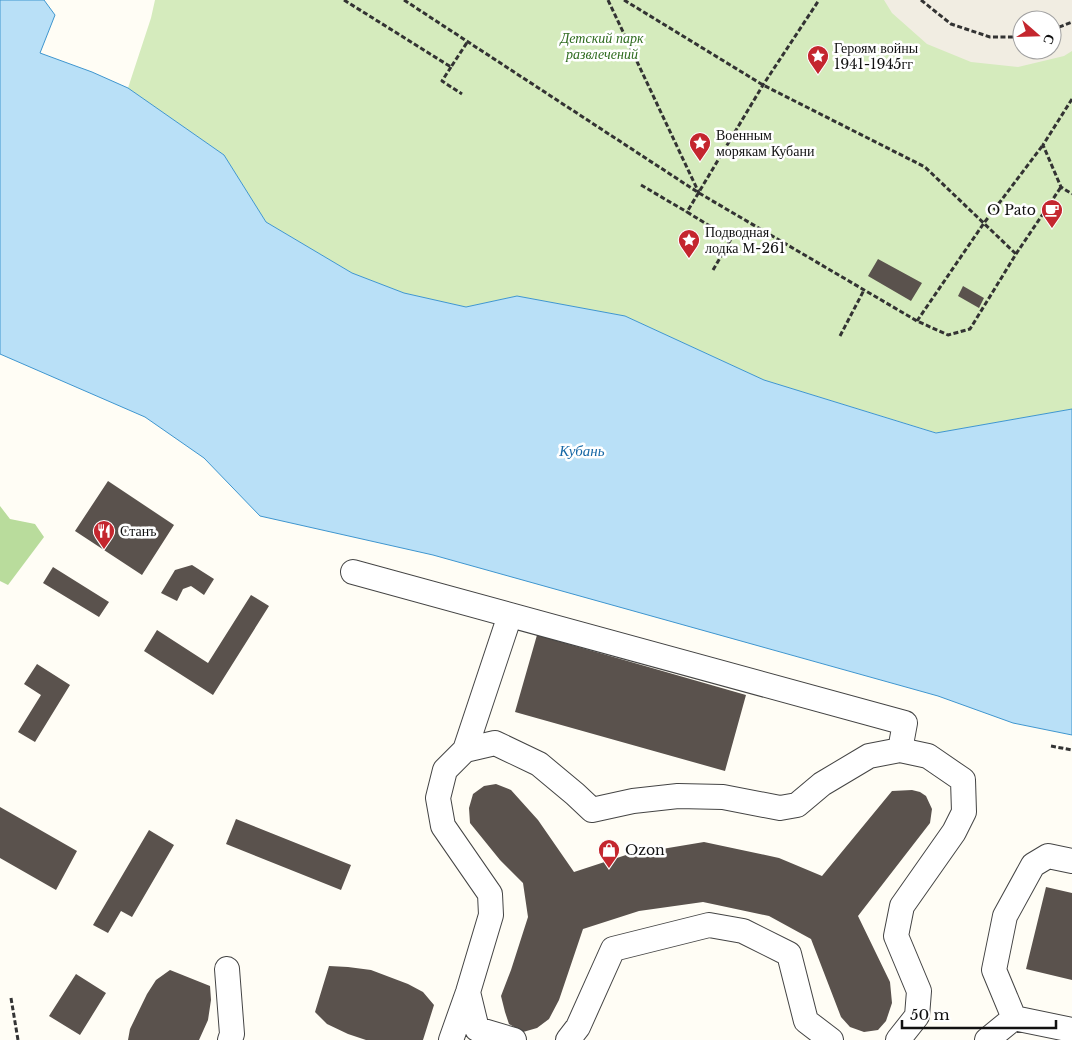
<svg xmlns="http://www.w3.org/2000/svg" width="1072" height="1040" viewBox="0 0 1072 1040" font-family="'Libre Baskerville',serif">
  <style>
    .green { fill: #d5ebbd; fill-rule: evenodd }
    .forest { fill: #b9dc9c }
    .plaza { fill: #f1ede2; fill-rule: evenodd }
    .water { fill: #b9e0f7; stroke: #3f96cf }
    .building { fill: #5a524d }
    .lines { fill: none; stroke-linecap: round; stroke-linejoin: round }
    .minor-casing { stroke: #444; stroke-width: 26 }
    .path { stroke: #333; stroke-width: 3; stroke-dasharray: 5 2.5; stroke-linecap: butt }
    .minor { stroke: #fff; stroke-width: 24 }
    .labels { text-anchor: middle; stroke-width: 5; stroke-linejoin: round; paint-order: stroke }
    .park-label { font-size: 14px; font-style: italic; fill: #2f6b1f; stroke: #fff }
    .poi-label { font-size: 14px; fill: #111; stroke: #fff; text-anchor: start }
    .water-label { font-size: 15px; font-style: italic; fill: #1768a6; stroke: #fff }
  </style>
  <rect width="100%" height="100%" fill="#fffdf5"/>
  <!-- green -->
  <path class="green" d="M155,0H1072V409L937,433L764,380L625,316L517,296L466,307L404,293L352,273L266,222L224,155L128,88L151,18ZM1022,20H1052V50H1022Z"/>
  <!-- forest -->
  <path class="forest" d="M0,506L10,519L35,524L44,537L8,585L0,581Z"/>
  <!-- plaza -->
  <path class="plaza" d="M884,0H1072V51L1064,56L1018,67L971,62L927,44L892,13ZM1022,20H1052V50H1022Z"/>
  <!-- water -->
  <path class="water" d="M0,0H44L55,15L40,53L92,72L128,88L224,155L266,222L352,273L404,293L466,307L517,296L625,316L764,380L936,433L1072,409V735L1013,723L938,696L433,555L260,516L204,458L145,417L0,354Z"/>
  <!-- building -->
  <path class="building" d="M878,259L922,283L911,301L868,276Z
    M963,286L984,298L979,308L958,296Z
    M108,481L174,525L142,575L75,531Z
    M192,565L214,579L204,595L191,586L183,589L177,601L161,593L175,570Z
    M53,567L109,602L99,617L43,583Z
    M251,595L269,606L213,695L144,651L157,630L208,663Z
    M537,635L746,695L725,771L515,712Z
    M37,664L70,685L35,742L18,732L41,695L24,684Z
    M496,784L511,790L538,820L574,872L626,855L704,842L779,858L822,876L892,791L912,790L920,792L926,796L932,809L930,823L858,916L890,982L892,1003L886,1021L878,1030L864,1032L850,1027L841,1017L811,939L769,916L703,902L639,911L583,929L559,1000L549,1019L537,1028L523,1032L509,1024L505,1012L501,996L511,970L528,917L523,883L500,860L470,823L469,808L473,794L484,786Z
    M0,807L77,851L56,890L0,858Z
    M236,819L351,865L341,890L226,844Z
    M149,830L174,845L132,917L121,911L108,933L93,925Z
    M1046,887L1072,893V980L1026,969Z
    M329,966L348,967L371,970L408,984L423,992L434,1005L423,1040H366L348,1034L327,1024L315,1012Z
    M170,970L210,986L211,1000L208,1020L199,1040H128L130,1029L147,994L156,980Z
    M76,974L106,993L80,1035L49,1016Z"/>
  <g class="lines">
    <!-- minor casing -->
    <g class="minor-casing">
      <path id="minor" d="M353,572L905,723L900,750
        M465,750L510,615
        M1072,861L1048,856L1033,865L1005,916L994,970L1014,1018L1072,1030
        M227,969L232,1034L230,1040
        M468,992L477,1029L514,1040
        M451,1040L468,992L491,915L490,894L443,826L438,798L445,770L465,750L495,743L539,764L575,794L592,810L633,801L678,796L723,797L780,808L797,805L822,784L869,756L900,750L928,756L963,780L964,812L954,832L902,906L896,936L919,991L917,1016L898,1040
        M568,1040L578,1027L613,949L709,925L743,931L789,954L806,1021L831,1040
        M987,1040L1014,1018"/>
    </g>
    <!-- path -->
    <path class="path" d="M344,0L451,67L468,41
      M404,0L699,193L917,321L948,335L970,329L1016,254L1061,187
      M608,0L699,193
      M624,0L763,85L925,167L1016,254
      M921,0L951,24L990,37H1022
      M1052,30L1072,22
      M451,67L442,81L462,94
      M1072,99L1043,145L1061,187L1072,194
      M641,185L687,212
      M713,270L731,239L687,212L763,85L819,0
      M917,321L984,223L1043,145
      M840,336L864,290
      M1051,746L1072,750
      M11,998L18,1040"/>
    <!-- minor -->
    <use href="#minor" class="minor"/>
  </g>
  <!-- icons -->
  <defs>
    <g id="sight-pin" transform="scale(1.125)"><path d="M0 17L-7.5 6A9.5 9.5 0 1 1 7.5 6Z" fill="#c4262e" stroke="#fff"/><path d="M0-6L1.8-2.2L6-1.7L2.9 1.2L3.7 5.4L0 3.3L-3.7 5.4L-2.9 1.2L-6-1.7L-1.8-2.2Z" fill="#fff"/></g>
    <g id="cafe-pin" transform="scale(1.125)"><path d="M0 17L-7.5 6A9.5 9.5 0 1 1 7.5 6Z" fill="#c4262e" stroke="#fff"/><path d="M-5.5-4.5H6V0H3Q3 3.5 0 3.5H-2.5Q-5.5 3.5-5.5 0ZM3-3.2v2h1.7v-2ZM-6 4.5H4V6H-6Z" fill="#fff"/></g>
    <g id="restaurant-pin" transform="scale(1.125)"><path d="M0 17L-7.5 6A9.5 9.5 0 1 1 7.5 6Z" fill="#c4262e" stroke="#fff"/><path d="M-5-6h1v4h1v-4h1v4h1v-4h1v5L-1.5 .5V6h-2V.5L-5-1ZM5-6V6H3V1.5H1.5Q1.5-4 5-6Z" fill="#fff"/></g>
    <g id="shop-pin" transform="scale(1.125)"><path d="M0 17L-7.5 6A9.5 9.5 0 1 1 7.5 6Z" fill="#c4262e" stroke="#fff"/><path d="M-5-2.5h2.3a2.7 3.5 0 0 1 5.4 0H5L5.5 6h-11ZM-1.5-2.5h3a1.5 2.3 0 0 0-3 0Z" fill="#fff"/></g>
  </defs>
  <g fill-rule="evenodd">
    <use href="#sight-pin" x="818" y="56"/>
    <use href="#sight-pin" x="700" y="143"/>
    <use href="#cafe-pin" x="1052" y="210"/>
    <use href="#sight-pin" x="689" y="240"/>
    <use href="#restaurant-pin" x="104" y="531"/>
    <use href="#shop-pin" x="609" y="850"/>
  </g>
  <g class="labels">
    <!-- park labels -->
    <g class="park-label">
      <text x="602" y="43">Детский парк<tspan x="602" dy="16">развлечений</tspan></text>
    </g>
    <!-- poi labels -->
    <g class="poi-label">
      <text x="834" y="53">Героям войны<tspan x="834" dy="16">1941-1945гг</tspan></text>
      <text x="716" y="140">Военным<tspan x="716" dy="16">морякам Кубани</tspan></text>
      <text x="1036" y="215" text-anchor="end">O Pato</text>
      <text x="705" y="237">Подводная<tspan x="705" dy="16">лодка М-261</tspan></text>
      <text x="120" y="536">Станъ</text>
      <text x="625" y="855">Ozon</text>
    </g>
    <!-- water labels -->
    <g class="water-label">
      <text x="582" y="456">Кубань</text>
    </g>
  </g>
  <!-- north arrow -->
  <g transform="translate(1037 35) rotate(110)"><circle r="24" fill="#ffffff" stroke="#a0a0a0"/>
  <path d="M0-4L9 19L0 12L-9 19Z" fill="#c4262e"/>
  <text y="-8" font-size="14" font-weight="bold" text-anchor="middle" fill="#111111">С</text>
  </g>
  <!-- scale -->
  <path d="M902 1020v8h154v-8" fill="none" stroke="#111111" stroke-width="2.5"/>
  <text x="910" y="1020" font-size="15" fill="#111111" stroke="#ffffff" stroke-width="4" paint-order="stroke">50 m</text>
</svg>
